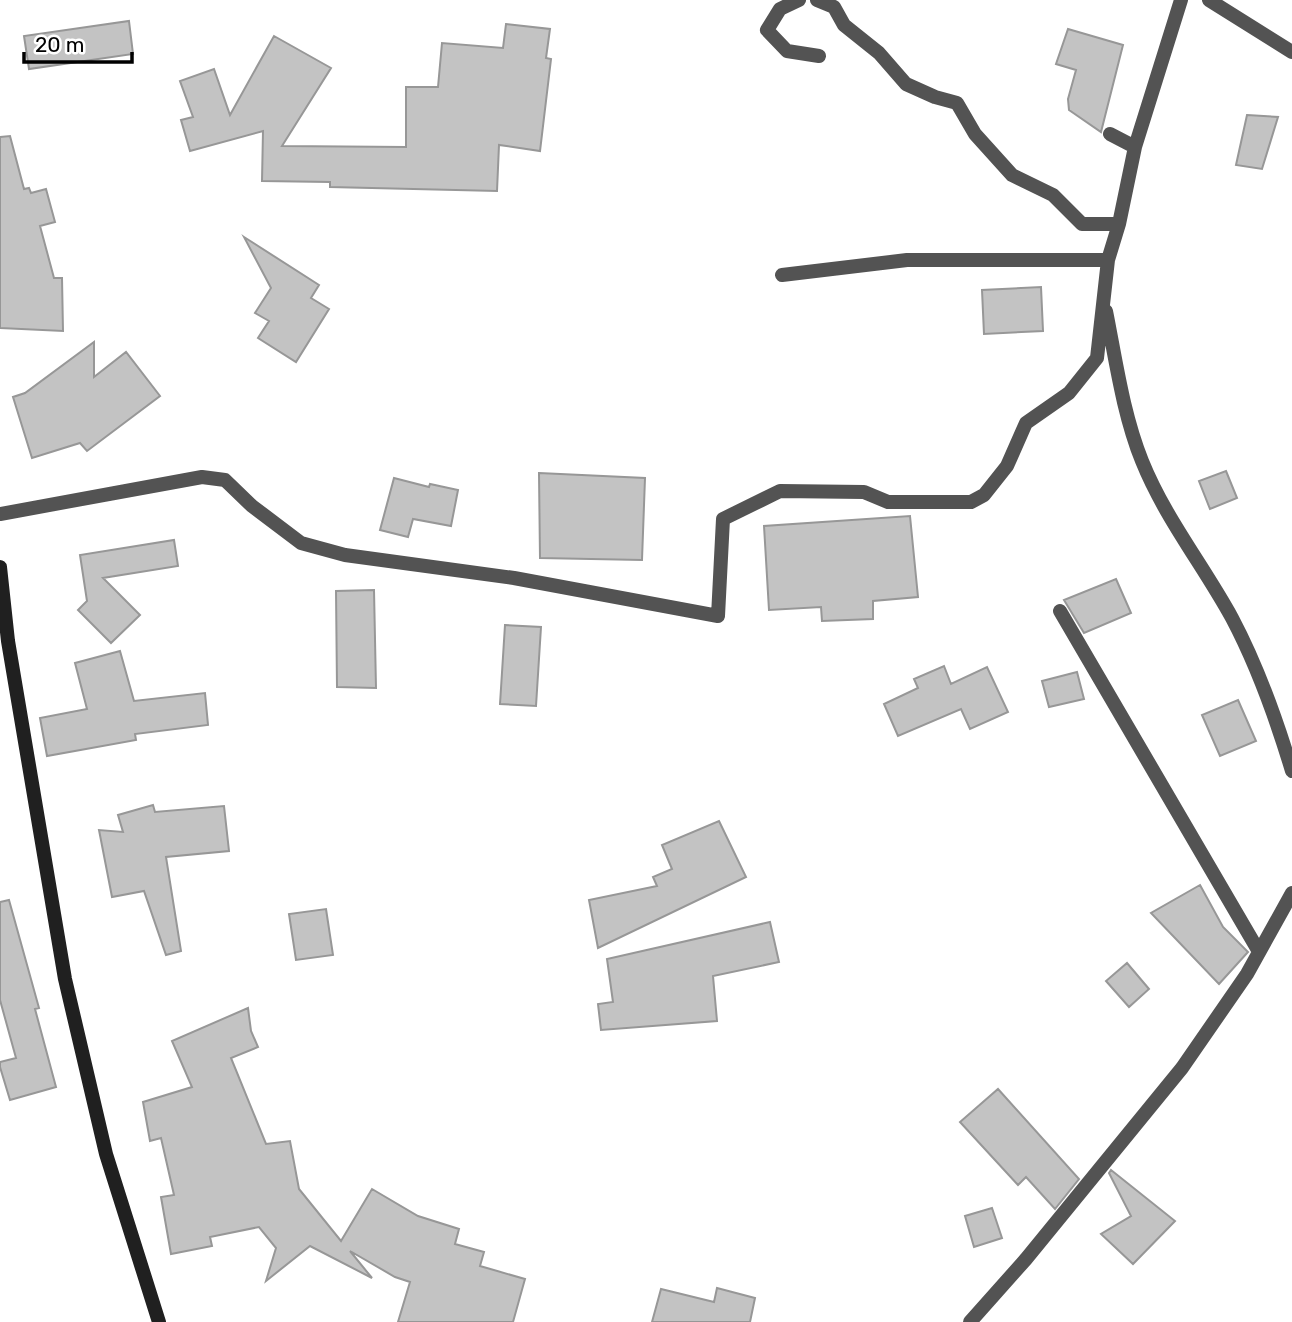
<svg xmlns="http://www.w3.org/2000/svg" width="1292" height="1322" viewBox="0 0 1292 1322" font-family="Rubik,sans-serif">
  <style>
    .building { fill: #c3c3c3; stroke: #979797; stroke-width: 2 }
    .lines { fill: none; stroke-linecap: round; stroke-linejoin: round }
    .street { stroke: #535353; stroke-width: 14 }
    .secondary { stroke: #202020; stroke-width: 14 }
  </style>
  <rect width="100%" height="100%" fill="#fff"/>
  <!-- building -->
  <path class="building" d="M129,21L133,54L29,69L24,36Z
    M506,24L550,29L546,58L551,59L540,151L499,145L497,191L330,187V182L262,181L263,131L190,151L181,120L193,117L180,81L214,69L230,115L274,36L331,68L282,146L406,147V87H438L442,43L503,48Z
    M1068,29L1123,45L1101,132L1069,110L1068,99L1076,70L1056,64Z
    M1247,115L1278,117L1262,169L1236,165Z
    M10,136L24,189L29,188L31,193L46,189L55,222L40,226L54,278H62L63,331L0,328V137Z
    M244,237L319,285L311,298L329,309L296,362L258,338L269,321L255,313L271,288Z
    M1041,287L1043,331L984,334L982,290Z
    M94,342V377L126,352L160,396L87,451L80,443L32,458L13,397L25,393Z
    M1226,471L1237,498L1210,509L1199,481Z
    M539,473L645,478L642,560L540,558Z
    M394,478L429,487L430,484L458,490L451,526L413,519L408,537L380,530Z
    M910,516L918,597L873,601V619L822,621L821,607L769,610L764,526Z
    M174,540L178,566L103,578L140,615L111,643L78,610L87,601L80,555Z
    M1116,579L1131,613L1084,633L1064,600Z
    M374,590L376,688L337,687L336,591Z
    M505,625L541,627L536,706L500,704Z
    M120,651L134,701L205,693L208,725L135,734L136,740L47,756L40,718L87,709L75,663Z
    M944,666L951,684L987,667L1008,712L970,729L961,709L898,736L884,704L918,688L914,679Z
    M1077,672L1084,699L1049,707L1042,681Z
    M1238,700L1256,741L1220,756L1202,715Z
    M153,805L155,812L224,806L229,851L166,857L181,951L166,955L144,891L112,897L99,830L123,832L118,815Z
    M719,821L746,877L598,948L589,900L657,886L653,877L672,869L662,845Z
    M1200,885L1223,927L1248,952L1219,984L1151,913Z
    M9,900L39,1008L35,1009L56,1087L10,1100L0,1067V1062L16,1058L0,1000V902Z
    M326,909L333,955L296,960L289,914Z
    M770,922L779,962L713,976L717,1021L601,1030L598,1004L613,1002L607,959Z
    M1127,963L1149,989L1129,1007L1106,981Z
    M248,1008L251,1031L258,1047L231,1058L266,1144L290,1141L299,1189L341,1241L372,1189L418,1216L459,1229L455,1244L484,1252L480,1266L525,1279L513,1322H398L410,1282L395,1277L350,1251L372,1278L310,1246L266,1281L276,1248L259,1227L210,1237L212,1246L171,1254L161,1197L174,1195L161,1138L150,1141L143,1102L192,1087L172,1041Z
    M998,1089L1079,1179L1055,1209L1026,1177L1018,1185L960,1122Z
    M1111,1170L1175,1221L1133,1264L1101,1234L1131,1216L1109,1173Z
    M992,1208L1002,1238L974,1247L965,1216Z
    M717,1288L755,1298L750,1322H652L661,1289L714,1302Z"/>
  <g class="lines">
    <!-- street -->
    <path class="street" d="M799,0L780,9L767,30L787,51L819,56
      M817,0L834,7L844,25L879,53L906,84L935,97L957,103L975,134L1012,175L1053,195L1082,224H1119L1108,260
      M1209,0L1292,52
      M1110,134L1135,147L1119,224
      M1135,147L1181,0
      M1106,311C1116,361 1123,414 1142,461C1165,518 1203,565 1232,618C1258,667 1276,718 1292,771
      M0,514L202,477L225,480L252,506L301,543L345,555L514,578L718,616L723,519L780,491L864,492L888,502H971L984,495L1007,466L1026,423L1069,393L1097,358L1108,260H907L782,275
      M1060,611L1258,950
      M970,1322L1026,1259L1182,1068L1247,974L1292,893"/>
    <!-- secondary -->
    <path class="secondary" d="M0,567L8,641L65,979L106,1154L159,1322"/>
  </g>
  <!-- scale -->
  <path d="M24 52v10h108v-10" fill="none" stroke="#000000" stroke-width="3.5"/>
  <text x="35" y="52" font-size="21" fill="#000000" stroke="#ffffff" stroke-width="5" paint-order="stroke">20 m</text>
</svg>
